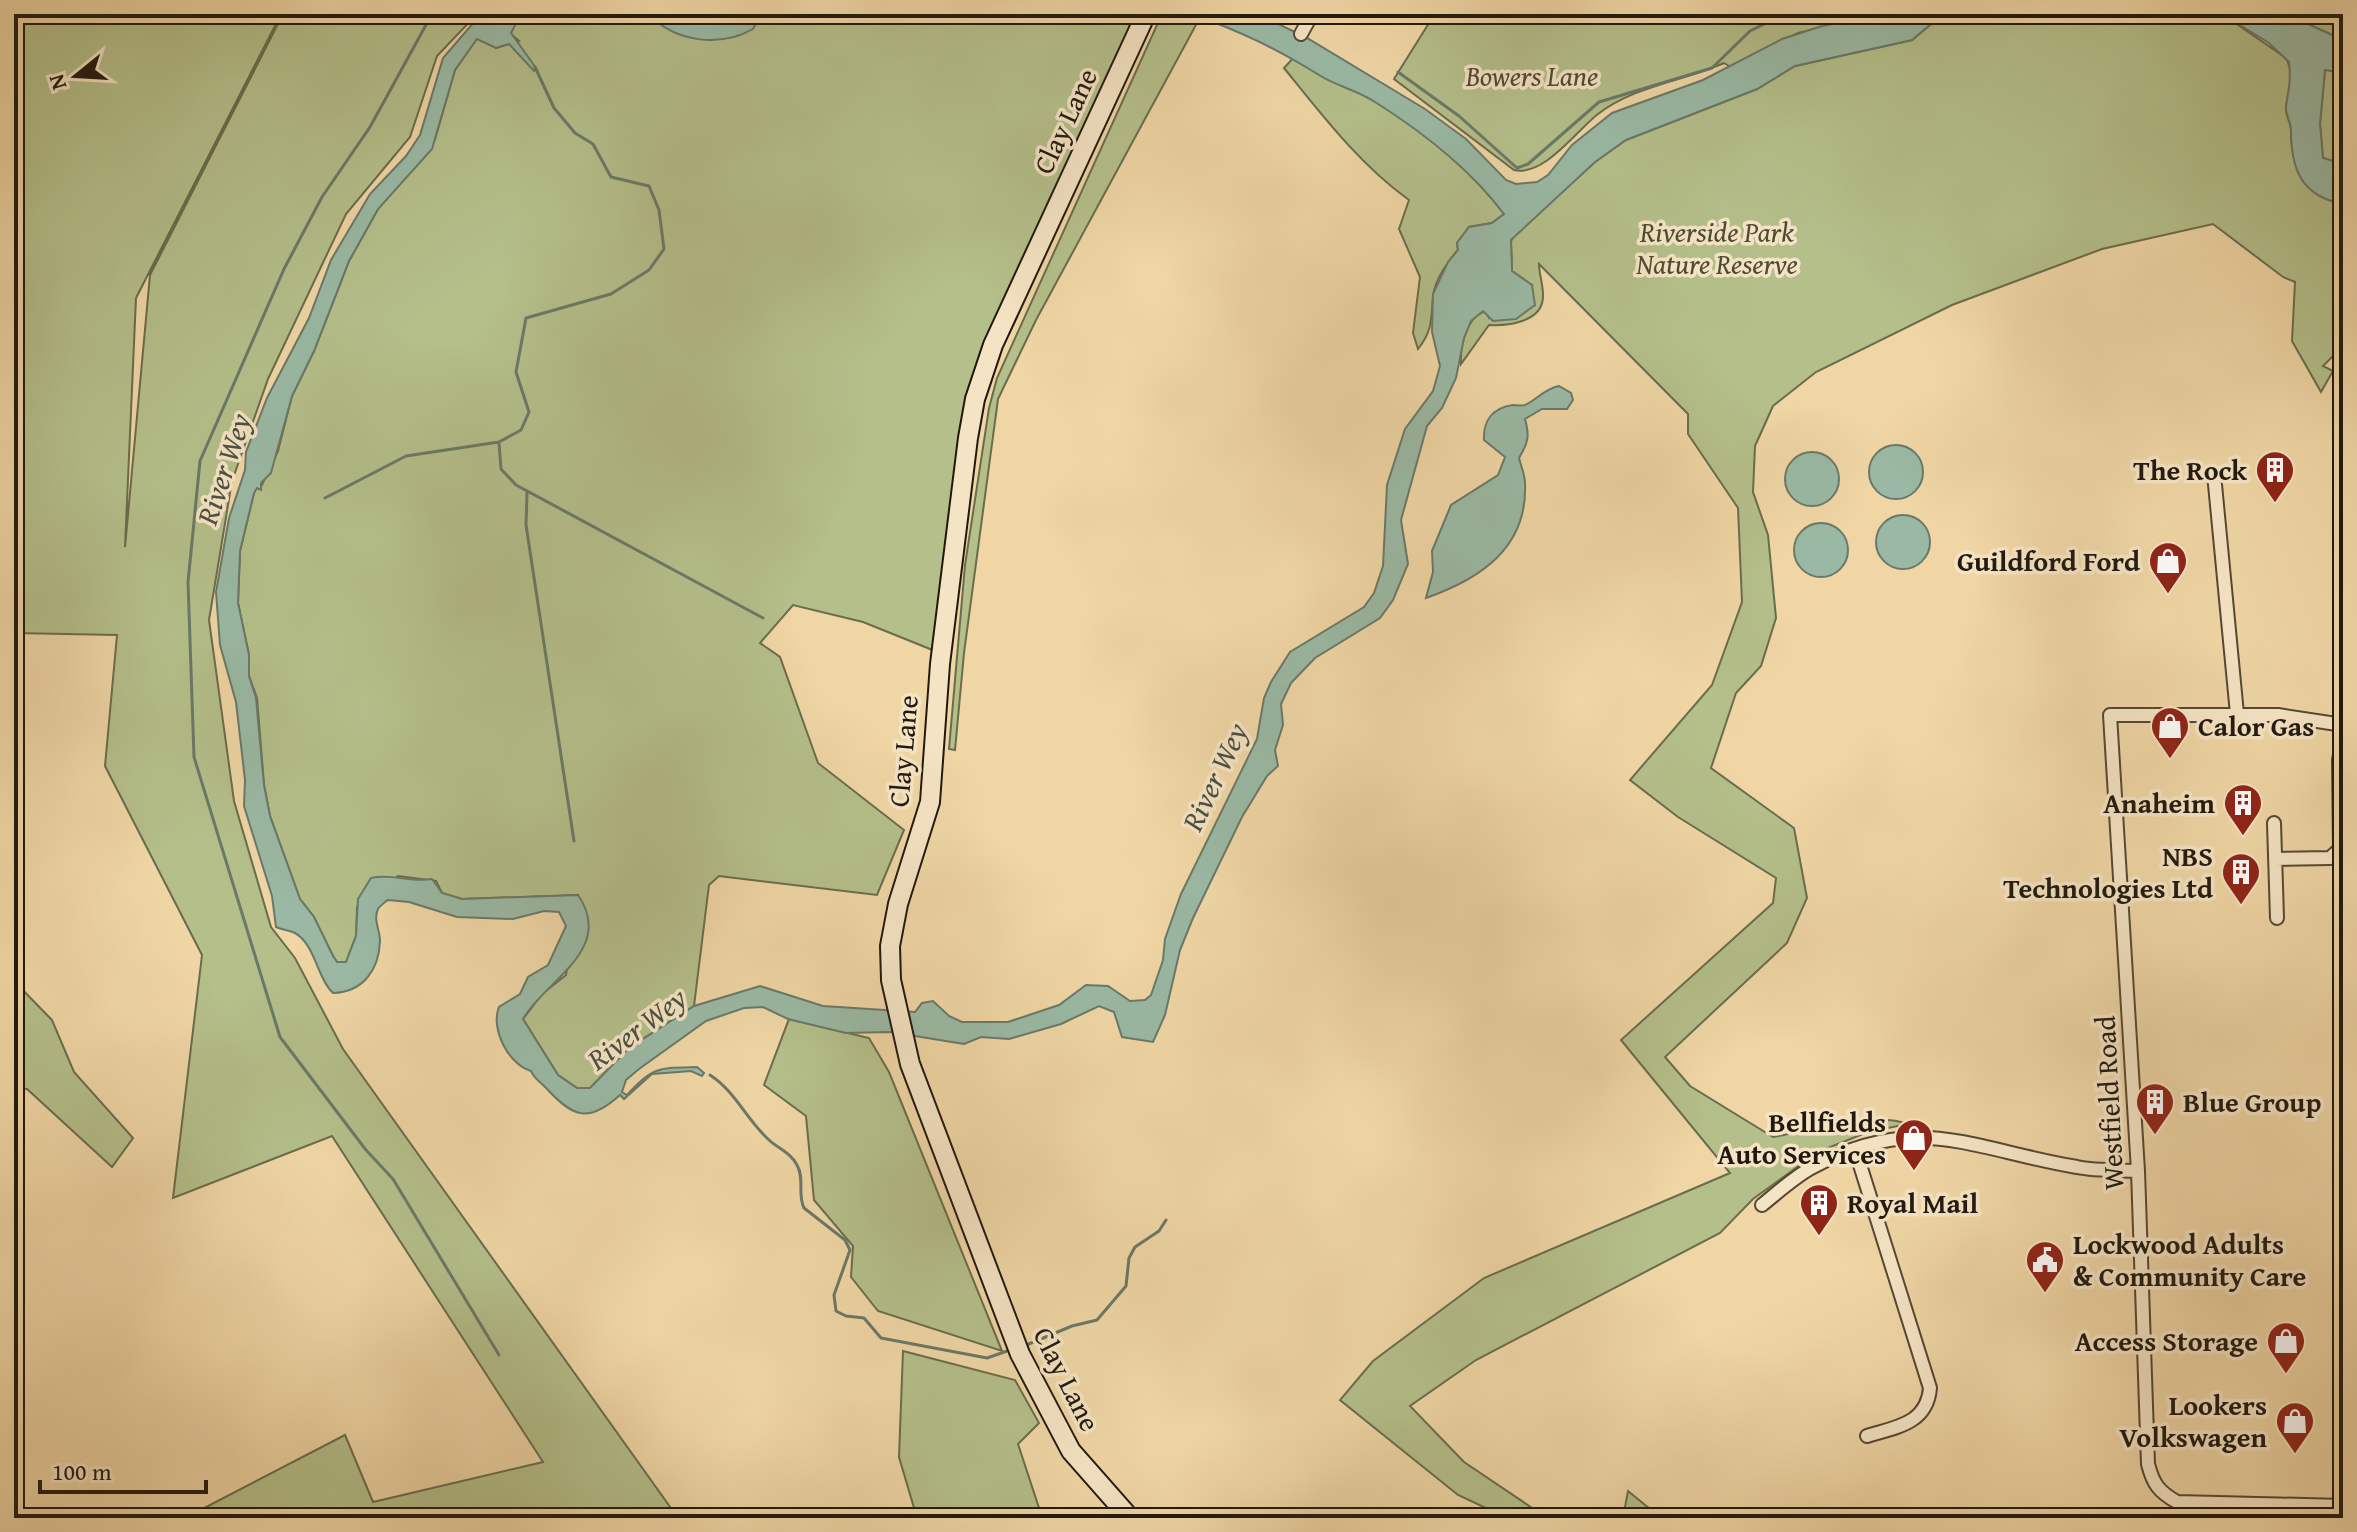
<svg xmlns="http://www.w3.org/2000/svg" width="2357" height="1532" viewBox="0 0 2357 1532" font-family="'Gentium Book Plus',serif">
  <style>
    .green { fill: #b4bf8a; stroke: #6a6c4d; stroke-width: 2 }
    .water { fill: #9ab9a4; stroke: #6a7969; stroke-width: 2 }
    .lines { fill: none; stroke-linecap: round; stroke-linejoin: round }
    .stream { stroke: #6a7969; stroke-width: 3 }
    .street-casing { stroke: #554835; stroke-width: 16 }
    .secondary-casing { stroke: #211910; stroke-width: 22 }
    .street { stroke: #f5e4c4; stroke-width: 12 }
    .secondary { stroke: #f5e4c4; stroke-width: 18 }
    .labels { text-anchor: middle; stroke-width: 7; stroke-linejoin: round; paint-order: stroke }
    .park-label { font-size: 28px; font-style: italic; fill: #4d4b35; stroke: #f5e4c4 }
    .street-label { font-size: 28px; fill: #211910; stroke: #f5e4c4 }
    .poi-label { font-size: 28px; font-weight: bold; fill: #211910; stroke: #f5e4c4; text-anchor: end }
    .water-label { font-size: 30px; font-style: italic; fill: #4b5144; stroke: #f5e4c4 }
  </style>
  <rect width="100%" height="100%" fill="#f0d6a5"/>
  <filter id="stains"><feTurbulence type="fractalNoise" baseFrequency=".0025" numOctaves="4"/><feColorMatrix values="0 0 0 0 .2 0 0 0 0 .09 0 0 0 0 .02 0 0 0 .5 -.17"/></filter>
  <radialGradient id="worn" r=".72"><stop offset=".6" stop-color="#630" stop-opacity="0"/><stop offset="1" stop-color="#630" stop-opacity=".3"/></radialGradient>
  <!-- green -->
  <path class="green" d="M14,14H281L136,298L125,547L150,275L283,14H477L437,56L410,137L346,214L268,379L232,481L209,620L234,801L271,927L295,958L343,1049L678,1518H185L345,1435L373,1502L543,1462L332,1136L173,1198L202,955L105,766L117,635L14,633Z
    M521,14H648L655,21C692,31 739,57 761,14H1137L982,356L935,651L863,622L793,605L760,643L780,657L818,763L904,830L877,895L719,876L709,885L694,1006L629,1048L590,1088H577L558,1075L523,1019L542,994L566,975L578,895L462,899L442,893L436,881L398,876L357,907L356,936L346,962H337L333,956L314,917L300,899L270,816L264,785L257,698L249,676V655L238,603L240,551L254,493L256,488L260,489L278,451L292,396L314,351L349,261L378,209L435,139L455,70L477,38L496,48L519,41L510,33Z
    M1162,14H1192L1197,23L1036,320L998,399L964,653L955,750L949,749L965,565L989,408L997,378Z
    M1416,14H1645L1657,21L1649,14H1887L1798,33L1731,67L1724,63C1683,81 1634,86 1598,114C1576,131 1544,177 1514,170L1394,79L1429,23Z
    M1943,14H2222L2286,58C2295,75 2288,89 2286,107C2285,116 2291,122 2291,131C2291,168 2304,196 2343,204V362L2334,355L2323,366L2333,371L2321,392L2292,341L2295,282L2283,277L2213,224L2102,249L1952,305L1816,372L1773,406L1755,446L1753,492L1768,535L1776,618L1761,666L1736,693L1711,768L1794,828L1807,898L1787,943L1665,1057L1690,1086L1773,1137C1809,1131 1874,1111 1908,1124L1868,1132L1818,1152L1753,1199L1720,1233L1476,1360L1410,1406L1464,1462L1547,1518H1507L1458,1495L1340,1400L1373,1361L1484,1278L1730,1173L1621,1040L1773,903L1776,878L1678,817L1630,780L1712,685L1742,602L1738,508L1688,434V414L1539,264C1539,274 1543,284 1543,295C1544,322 1508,326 1489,325L1461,364C1460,345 1466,317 1486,311L1489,318L1532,285L1512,271L1511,241L1515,234L1595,162L1626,140L1757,89L1795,66L1912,40Z
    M2286,14H2343V40Z
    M1294,57C1320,76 1348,85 1375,101C1422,131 1471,170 1504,214L1492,223L1469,227L1457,243L1458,250C1448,261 1435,280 1433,296C1431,319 1433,330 1418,349L1413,333L1420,277L1399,229L1409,200C1360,165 1322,115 1284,68Z
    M2329,68L2343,73V164L2323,158L2320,124L2325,70Z
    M14,981L52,1020L74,1072L133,1138L112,1167L27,1089L14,1088Z
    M789,1019L869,1038L889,1072L1002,1351L878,1311L851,1277L853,1246L814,1200L806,1116L764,1085Z
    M903,1351L1015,1380L1039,1423L1018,1444L1039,1508L960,1518H917L899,1457Z
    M1628,1491L1661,1518H1623Z"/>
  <!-- water -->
  <path class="water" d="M481,14H521L511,33L536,68L534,71L509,44L496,48L477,39L455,70L432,149L378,209L349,261L314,351L292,396L271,473L261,483V490L257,488L254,493L240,551L238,603L249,655V676L256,698L264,785L270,816L300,899L314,917L333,956L337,962H346L356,936L358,899L371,878C392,873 411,883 432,879L442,893L462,899L578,895C616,950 543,982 523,1019L558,1075L577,1088H590L629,1048L694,1006L760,986L823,1006L915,1012L922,1003L933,1001L949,1016L962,1022H1008L1059,1005L1086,985L1108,986L1130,1001L1145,1000L1151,995L1163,960L1165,939L1181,894L1257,739L1264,698L1271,682L1290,652L1364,607L1374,593L1383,566L1387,485L1405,429L1433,391L1440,366L1432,332L1433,294L1448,262L1458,250L1457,243L1469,227L1492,223L1504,214C1471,170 1421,131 1375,102C1357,90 1336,86 1319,75C1275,48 1242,32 1192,14H1258L1307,38L1425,109L1466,139L1506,180L1516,184L1537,182L1548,175L1572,145L1612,113L1703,80L1782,39L1822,26L1887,14H1943L1912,40L1795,66L1757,89L1626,140L1595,162L1511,240L1512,271L1532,285L1535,305L1516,319L1493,321L1483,311L1471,321L1464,338L1456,378L1442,408L1427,426L1401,520L1408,564L1393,600L1380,618L1315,658L1291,683L1281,704L1283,725L1275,750L1278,766L1267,776L1242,817L1193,918L1180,950L1165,1015L1153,1042L1122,1037L1114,1012L1099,1006L1061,1024L1009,1039L981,1037L964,1044L890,1032L846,1033L788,1019L763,1007L744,1008L706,1021L639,1069L626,1080L622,1092L627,1095C653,1066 659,1068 697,1067L704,1073L702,1076L691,1071L652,1074L624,1099L620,1095C589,1123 574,1118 547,1089C540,1081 535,1080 531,1071C509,1065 490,1029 499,1007L520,994L528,977L548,965L566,926L559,912L544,911L513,919L457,917L409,902L388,900C386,901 379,907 378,909C373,920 380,930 380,941C379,970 363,992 333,993C317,978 315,944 295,933C289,930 282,930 276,927L272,896L244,806L245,780L236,702L220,645L216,592L229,518L245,470L246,452L267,398L309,318L331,260L370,194L406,156L420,135L443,58Z
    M648,14H761L753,29C719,48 676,42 648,14Z
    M2222,14H2286L2343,40V73L2325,70L2320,124L2323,158L2343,164V204C2301,196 2291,169 2291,130C2291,121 2285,115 2286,106C2289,89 2291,78 2289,62L2269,43Z
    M1559,386L1571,393L1573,400L1567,409H1542L1525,419C1530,436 1528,443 1519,458C1521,466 1525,475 1525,483C1528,548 1480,579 1426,598L1433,572L1432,551L1451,505L1498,475L1505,457L1484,440C1483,421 1492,408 1513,405C1515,405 1524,406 1525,405C1538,399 1544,389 1559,386Z
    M1869 472a27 27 0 1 1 54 0a27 27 0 1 1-54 0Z
    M1785 479a27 27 0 1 1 54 0a27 27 0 1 1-54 0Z
    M1876 542a27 27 0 1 1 54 0a27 27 0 1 1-54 0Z
    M1794 550a27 27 0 1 1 54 0a27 27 0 1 1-54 0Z"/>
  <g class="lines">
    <!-- stream -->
    <path class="stream" d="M432,14L370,127L322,197L284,269L200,461L188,582L194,757L280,1037L366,1150L393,1179L499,1355
      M1398,72L1459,116L1517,168L1528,164L1599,102L1712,68L1750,31L1785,14
      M499,443L501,469L516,485L763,618
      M527,493L526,525L574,841
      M325,498L406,456L499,442L521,430L529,412L516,372L526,318L611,294L649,270L664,249L659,210L649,186L611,177L593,144L575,133L554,108L535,67
      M710,1075C736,1092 746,1119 769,1140C779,1149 791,1153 797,1165C805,1179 797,1194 804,1208L845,1240L850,1250L834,1295L836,1311L846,1316L864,1318L881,1338L987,1358L1013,1349
      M1024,1346L1072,1326L1097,1320L1126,1286L1129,1258L1135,1247L1159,1231L1166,1220
      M1145,1518L1153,1514"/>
    <!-- street casing -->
    <g class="street-casing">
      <path id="street" d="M1301,34L1312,14
        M2214,474L2237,714
        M2343,725L2278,715H2110L2138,1171L2148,1464C2153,1484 2159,1492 2177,1502L2343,1506
        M2274,823L2277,918
        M2275,859L2330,858L2340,849L2339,760L2343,739
        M1855,1149L1930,1388C1927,1424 1896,1427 1867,1436
        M1762,1205C1777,1193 1793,1178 1811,1168C1918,1111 1970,1149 2077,1167C2096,1171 2118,1170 2138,1171"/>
    </g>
    <!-- secondary casing -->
    <g class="secondary-casing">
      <path id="secondary" d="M1130,1518L1071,1451L1020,1354L910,1064L891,980L890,946L898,904L930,802L940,664L968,438L975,399L993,345L1146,14"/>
    </g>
    <!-- street -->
    <use href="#street" class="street"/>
    <!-- secondary -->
    <use href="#secondary" class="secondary"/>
  </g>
  <!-- icons -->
  <defs>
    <g id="building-pin" transform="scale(2)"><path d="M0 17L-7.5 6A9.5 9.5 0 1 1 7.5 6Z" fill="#8f2418" stroke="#f5e4c4"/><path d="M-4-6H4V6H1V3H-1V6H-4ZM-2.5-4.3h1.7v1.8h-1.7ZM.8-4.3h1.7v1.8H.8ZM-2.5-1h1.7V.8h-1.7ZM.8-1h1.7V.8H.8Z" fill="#fff"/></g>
    <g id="shop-pin" transform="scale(2)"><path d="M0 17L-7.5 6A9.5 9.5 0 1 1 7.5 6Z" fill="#8f2418" stroke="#f5e4c4"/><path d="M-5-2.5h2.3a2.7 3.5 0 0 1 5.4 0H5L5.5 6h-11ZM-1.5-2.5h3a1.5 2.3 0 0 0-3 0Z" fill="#fff"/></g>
    <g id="civic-pin" transform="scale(2)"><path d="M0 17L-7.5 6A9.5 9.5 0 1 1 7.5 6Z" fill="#8f2418" stroke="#f5e4c4"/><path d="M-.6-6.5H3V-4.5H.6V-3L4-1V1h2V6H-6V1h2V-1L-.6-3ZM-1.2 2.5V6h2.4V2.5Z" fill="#fff"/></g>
  </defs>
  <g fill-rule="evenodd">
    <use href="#building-pin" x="2275" y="470"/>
    <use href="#shop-pin" x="2168" y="561"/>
    <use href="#shop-pin" x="2170" y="726"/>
    <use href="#building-pin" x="2243" y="803"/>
    <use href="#building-pin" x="2241" y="872"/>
    <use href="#building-pin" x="2155" y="1102"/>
    <use href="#shop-pin" x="1914" y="1138"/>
    <use href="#building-pin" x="1819" y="1203"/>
    <use href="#civic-pin" x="2045" y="1260"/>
    <use href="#shop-pin" x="2286" y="1341"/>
    <use href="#shop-pin" x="2295" y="1421"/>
  </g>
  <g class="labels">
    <!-- park labels -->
    <g class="park-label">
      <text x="1532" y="86">Bowers Lane</text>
      <text x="1717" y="242">Riverside Park<tspan x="1717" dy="32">Nature Reserve</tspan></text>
    </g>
    <!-- street labels -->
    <g class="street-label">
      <text transform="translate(1065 121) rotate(-65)" y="10">Clay Lane</text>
      <text transform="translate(903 751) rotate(-85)" y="10">Clay Lane</text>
      <text transform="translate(2109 1103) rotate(-93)" y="10">Westfield Road</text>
      <text transform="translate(1067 1379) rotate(63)" y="10">Clay Lane</text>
    </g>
    <!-- poi labels -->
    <g class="poi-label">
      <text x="2247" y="480">The Rock</text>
      <text x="2140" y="571">Guildford Ford</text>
      <text x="2198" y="736" text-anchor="start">Calor Gas</text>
      <text x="2215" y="813">Anaheim</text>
      <text x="2213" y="866">NBS<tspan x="2213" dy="32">Technologies Ltd</tspan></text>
      <text x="2183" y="1112" text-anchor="start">Blue Group</text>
      <text x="1886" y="1132">Bellfields<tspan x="1886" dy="32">Auto Services</tspan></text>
      <text x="1847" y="1213" text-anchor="start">Royal Mail</text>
      <text x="2073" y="1254" text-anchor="start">Lockwood Adults<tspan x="2073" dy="32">&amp; Community Care</tspan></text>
      <text x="2258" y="1351">Access Storage</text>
      <text x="2267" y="1415">Lookers<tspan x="2267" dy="32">Volkswagen</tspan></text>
    </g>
    <!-- water labels -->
    <g class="water-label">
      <text transform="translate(224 469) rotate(-72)" y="10">River Wey</text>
      <text transform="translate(1215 777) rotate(-65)" y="10">River Wey</text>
      <text transform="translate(637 1029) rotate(-37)" y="10">River Wey</text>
    </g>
  </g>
  <!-- margin -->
  <rect width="2357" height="1532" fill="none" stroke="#f0d6a5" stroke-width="48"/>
  <rect x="16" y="16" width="2325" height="1500" fill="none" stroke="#211910" stroke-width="4"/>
  <rect x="24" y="24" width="2309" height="1484" fill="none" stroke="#211910" stroke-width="2"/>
  <!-- north arrow -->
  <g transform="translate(76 76) rotate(252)" stroke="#f5e4c4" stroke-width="6" paint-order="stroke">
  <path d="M0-6L14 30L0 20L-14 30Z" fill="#211910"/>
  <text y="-12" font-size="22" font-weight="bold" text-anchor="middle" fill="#211910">N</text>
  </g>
  <!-- scale -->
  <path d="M40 1480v12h166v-12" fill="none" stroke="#211910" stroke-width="4"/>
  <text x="52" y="1480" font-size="24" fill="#211910" stroke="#f5e4c4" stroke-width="6" paint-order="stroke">100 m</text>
  <rect width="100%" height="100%" filter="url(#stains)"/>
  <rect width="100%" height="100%" fill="url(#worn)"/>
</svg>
